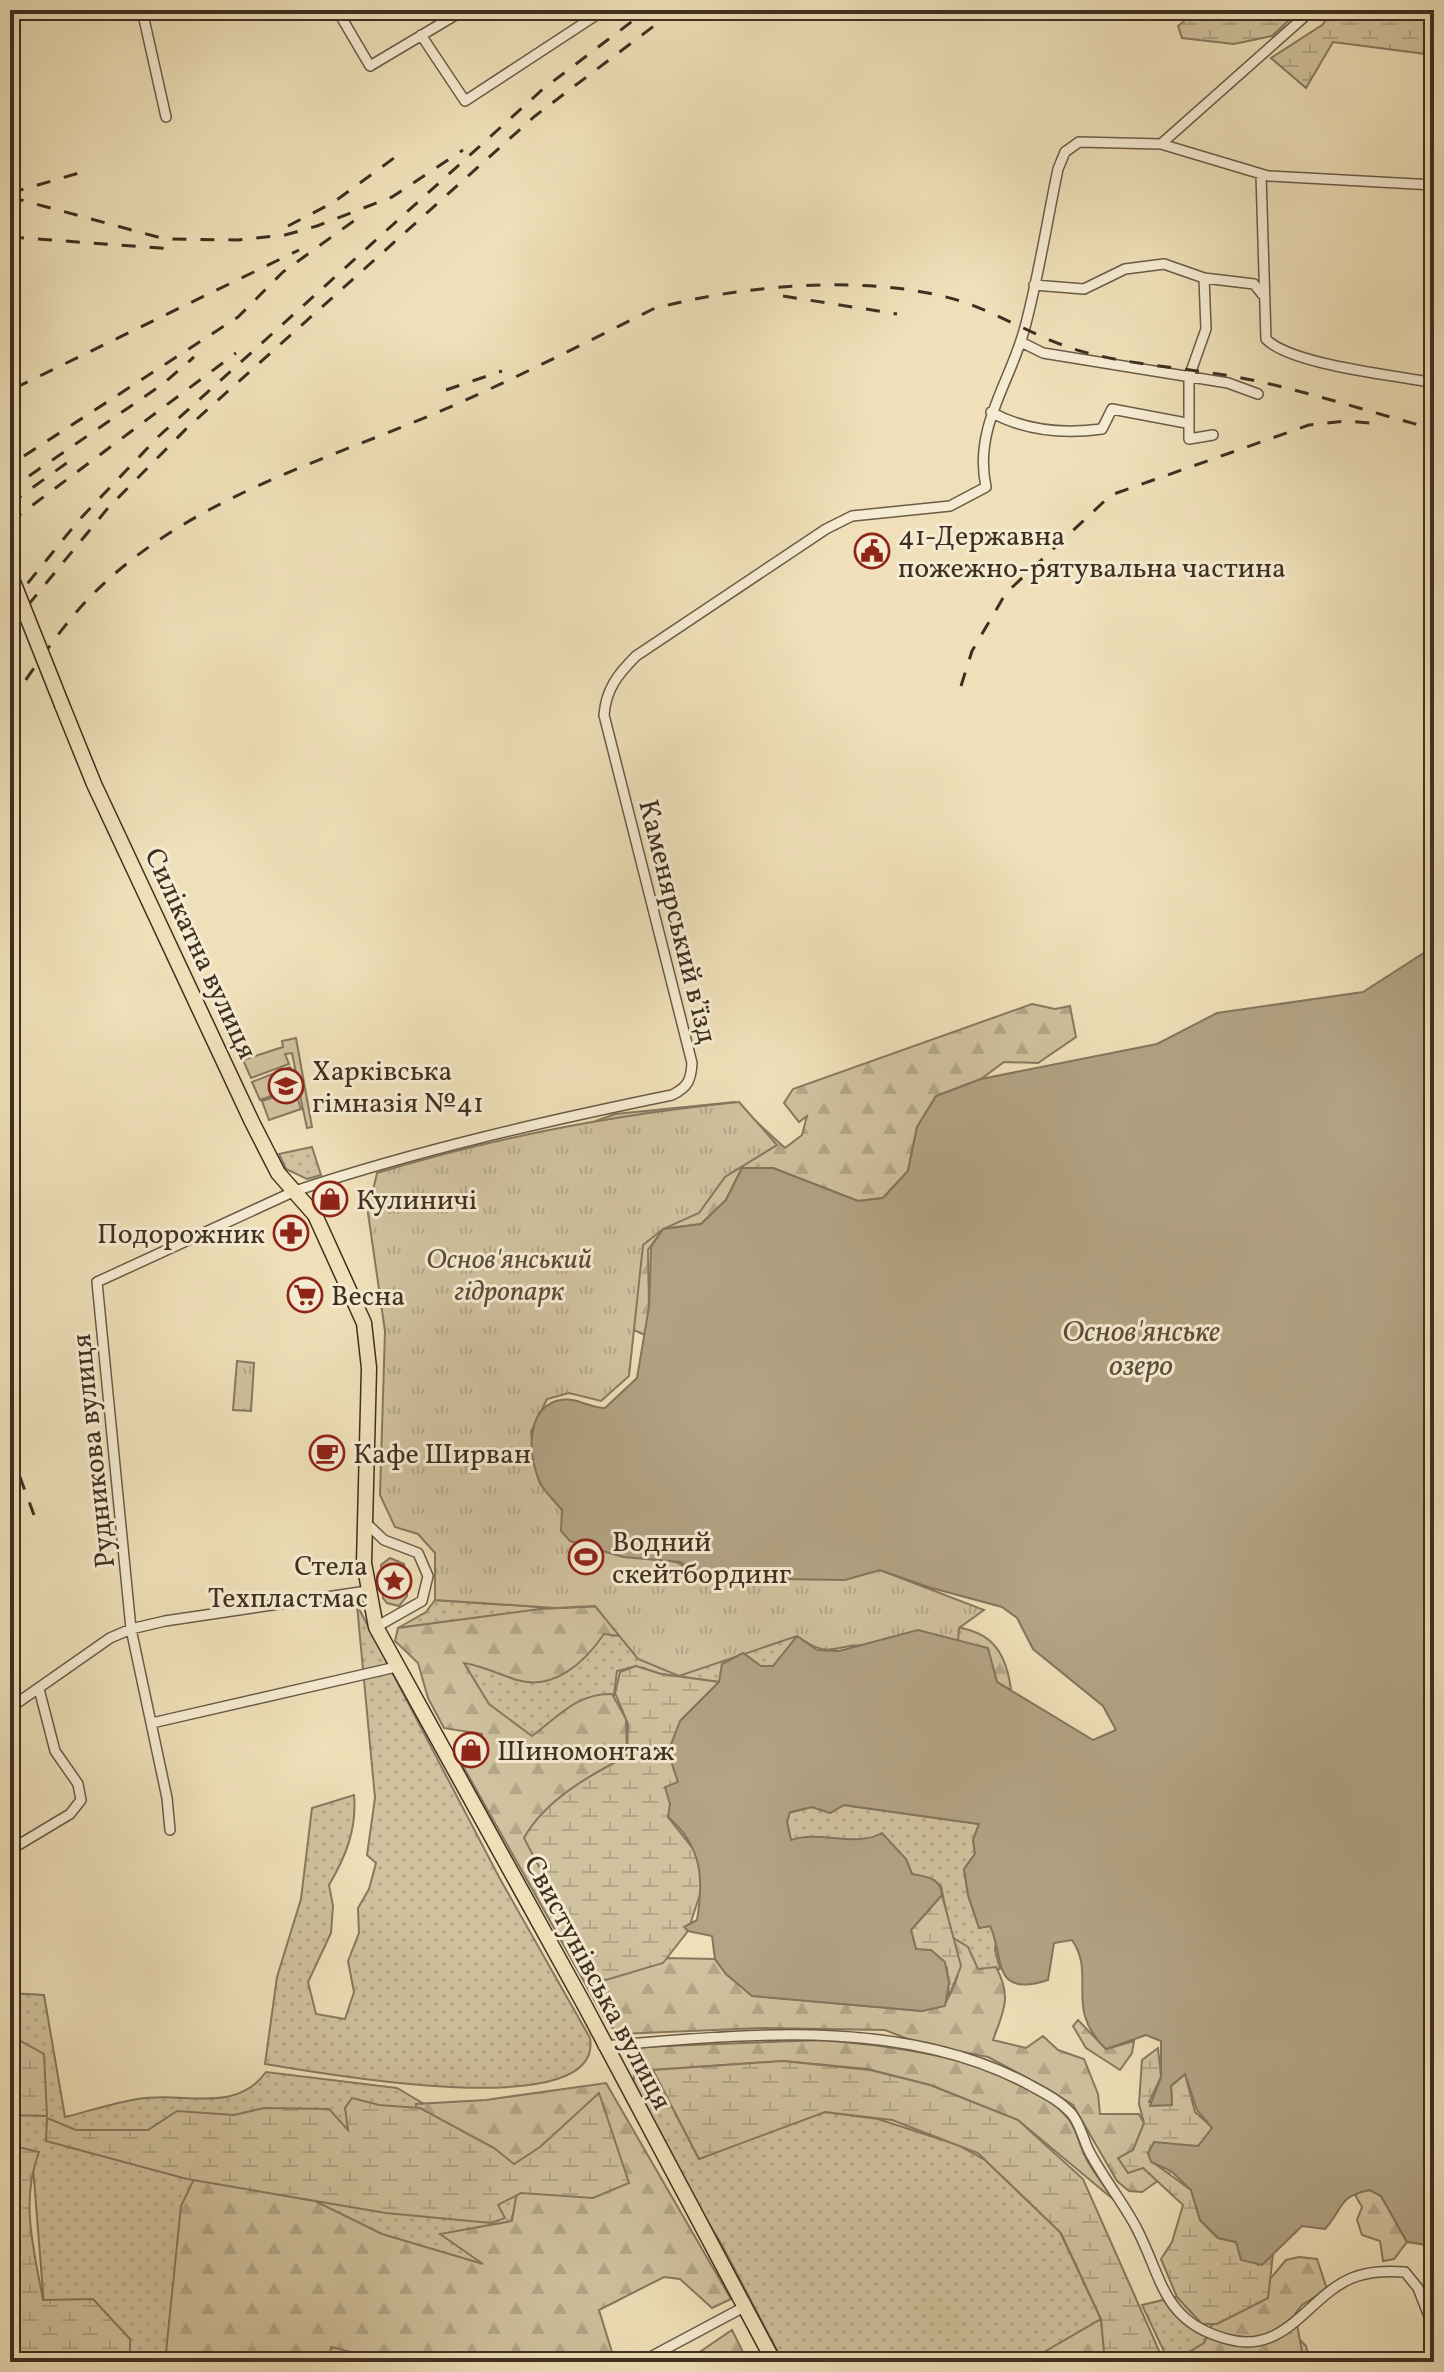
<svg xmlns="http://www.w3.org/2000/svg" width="1444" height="2372" viewBox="0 0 1444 2372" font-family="Vollkorn,serif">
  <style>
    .grass { fill: url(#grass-dots); stroke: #887860; stroke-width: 2 }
    .forest { fill: url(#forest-firs); stroke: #887860; stroke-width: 2 }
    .wetland { fill: url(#wetland-marsh); stroke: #887860; stroke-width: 2 }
    .park { fill: url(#park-tufts); stroke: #887860; stroke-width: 2 }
    .garden { fill: #d1c29f; stroke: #887860; stroke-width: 2 }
    .water { fill: #b3a485; stroke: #85755d; stroke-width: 2 }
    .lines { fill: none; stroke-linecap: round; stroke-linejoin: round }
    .street-casing { stroke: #6b5b47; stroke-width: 12 }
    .primary-casing { stroke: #3f2f21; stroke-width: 17 }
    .street { stroke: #f5ebd2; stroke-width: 9 }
    .primary { stroke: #efe0b9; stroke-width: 14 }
    .rail { stroke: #3f2f21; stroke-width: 3; stroke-dasharray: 14 14; stroke-linecap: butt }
    .primary-bridge-casing { stroke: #3f2f21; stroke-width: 17; stroke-linecap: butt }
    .primary-bridge { stroke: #efe0b9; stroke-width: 14 }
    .labels { text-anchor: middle; stroke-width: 6; stroke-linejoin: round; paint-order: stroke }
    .poi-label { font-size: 28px; fill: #3f2f21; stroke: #f5ebd2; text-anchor: start }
    .street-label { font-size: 28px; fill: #3f2f21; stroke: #f5ebd2 }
    .park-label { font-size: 28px; font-style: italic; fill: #5c4c3a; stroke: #f5ebd2 }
    .water-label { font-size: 30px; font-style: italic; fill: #5c4c3a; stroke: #f5ebd2 }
  </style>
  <defs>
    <pattern id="grass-dots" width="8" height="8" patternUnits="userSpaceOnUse" patternTransform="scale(2)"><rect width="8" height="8" fill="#d1c29f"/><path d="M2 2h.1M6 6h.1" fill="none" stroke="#b4a789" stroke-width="1.8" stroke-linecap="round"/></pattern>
    <pattern id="forest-firs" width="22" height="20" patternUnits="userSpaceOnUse" patternTransform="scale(2)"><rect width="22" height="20" fill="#d1c29f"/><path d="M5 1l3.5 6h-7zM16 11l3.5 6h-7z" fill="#b4a789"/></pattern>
    <pattern id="wetland-marsh" width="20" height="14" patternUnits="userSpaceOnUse" patternTransform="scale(2)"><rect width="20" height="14" fill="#d1c29f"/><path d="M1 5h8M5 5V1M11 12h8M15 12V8" fill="none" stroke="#b4a789"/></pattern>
    <pattern id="park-tufts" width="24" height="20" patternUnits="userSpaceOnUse" patternTransform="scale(2)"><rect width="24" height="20" fill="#d1c29f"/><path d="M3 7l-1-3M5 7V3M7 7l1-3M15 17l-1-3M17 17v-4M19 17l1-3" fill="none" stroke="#b4a789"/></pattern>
  </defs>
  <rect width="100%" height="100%" fill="#efe0b9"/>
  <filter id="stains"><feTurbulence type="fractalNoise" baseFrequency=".0025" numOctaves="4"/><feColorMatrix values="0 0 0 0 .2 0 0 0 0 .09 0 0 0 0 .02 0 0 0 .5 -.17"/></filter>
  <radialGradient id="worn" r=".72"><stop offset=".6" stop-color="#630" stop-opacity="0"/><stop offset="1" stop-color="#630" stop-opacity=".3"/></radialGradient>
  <!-- grass -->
  <path class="grass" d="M312,1147L321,1175L307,1179L286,1169L279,1154Z
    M390,1558L404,1564L407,1596L399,1606L387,1603L383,1598L381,1565Z
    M435,1600L555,1608L398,1628L426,1612Z
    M357,1605L499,1877L590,2038C605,2127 311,2071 265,2064L277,1977L301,1899L312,1808L354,1795C357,1829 346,1856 329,1885L333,1906L331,1933L308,1982L316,2014L345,2019L354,1992L348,1961L359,1933L358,1908L369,1889L376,1863L367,1855L375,1798Z
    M638,1632L797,1636L774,1666H761L719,1682L661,1674L636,1666L617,1671L613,1703L536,1751L491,1719L458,1658L603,1634Z
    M843,1805L979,1824L973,1840L975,1854L964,1869L968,1895L979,1927L990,1926L997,1935L995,1950L1000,1969L979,1974L951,1937L941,1886L912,1874L906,1859L868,1840L791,1841L787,1822L789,1813L812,1807L830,1813Z
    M10,1993L44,1995L65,2117C89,2111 113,2103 138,2099C183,2091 235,2115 266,2072L397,2088L431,2108L210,2202L414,2362H117L44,2305L33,2167L10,2162Z
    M636,2062L653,2070L699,2159L774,2128L825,2112L878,2119L958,2145L985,2160L1060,2232L1101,2319L1058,2362H783L722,2245L631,2097Z
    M525,2171L492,2290L312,2215L315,2194L475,2216Z
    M1243,2281L1306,2346L1310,2362H1169L1142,2305Z"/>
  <!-- forest -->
  <path class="forest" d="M1032,1004L1055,1009L1070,1006L1076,1037L1038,1063L1004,1062L981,1079L936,1096L917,1127L908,1171L883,1198L858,1201L773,1168H742L726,1200L701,1224L663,1229L648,1250L649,1310L645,1335L627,1327L540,1141L550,1131L585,1125L615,1114L735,1102L785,1148L802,1135L807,1116L799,1122L784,1103L793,1089Z
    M646,1604L644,1639L604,1634C585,1662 554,1691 517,1680C498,1674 483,1666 464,1663L489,1704L532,1736C558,1717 577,1693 612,1694L626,1719L627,1756L606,1979L667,1958L715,1959L726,1974L756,1996L922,2011L946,2002C962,1972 962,1967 950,1936L968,1947L978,1969L996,1967C1012,1997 1004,2010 993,2040L1026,2048L1043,2036L1058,2050L1084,2059L1098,2094L1100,2114H1139L1146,2127V2167L1169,2173L1142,2192L1129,2191L1117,2181L1073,2105L1048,2089L988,2057L918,2043L885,2030L762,2028L619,2034L608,2024L459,1759L483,1750L482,1734L444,1728L428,1698L418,1663L395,1641L398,1628L540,1609Z
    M911,1619C967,1630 1003,1624 1011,1690L997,1682L987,1648L916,1631Z
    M1078,2020L1106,2049L1134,2041L1132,2053L1120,2070L1086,2048L1073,2026Z
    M825,2040C896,2047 1022,2060 1069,2120C1076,2129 1079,2143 1084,2154C1091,2170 1104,2185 1114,2200L1018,2120L930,2085L867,2069L783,2061L653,2070L636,2062L639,2047Z
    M606,2083L731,2299L712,2308L680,2279L664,2277L599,2310L615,2362H391L331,2347L329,2362H165L181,2206L194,2179L315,2201L382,2234L483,2264L440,2234L512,2221L520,2173L494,2148L416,2108V2104L486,2100Z
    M1370,2190L1381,2196L1407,2242L1394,2259L1383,2261L1380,2241L1362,2235L1357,2220L1362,2207L1354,2193Z
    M1299,2257L1317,2259L1327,2289L1302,2305L1295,2314L1304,2362H1172L1204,2343L1218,2311L1270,2279L1286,2260Z
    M1101,2319L1105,2362H1027Z
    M732,2330L748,2362H685Z"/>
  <!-- wetland -->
  <path class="wetland" d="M1198,10H1300L1272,36L1234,44L1182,38L1178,26Z
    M1335,10H1434V55L1333,42L1306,88L1271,58L1322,25Z
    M636,1666L661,1674L719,1682L680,1721L678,1783L668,1817L697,1854L703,1885L688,1931L663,1963L606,1980L597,1977L524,1838C545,1800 590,1775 627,1756L628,1724L615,1693L620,1672Z
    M942,1895L961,1966L949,1996L947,1968L916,1949L911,1930Z
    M10,2025L19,2040L44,2054L47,2116L10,2115Z
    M1158,2048L1161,2077L1149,2102L1172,2103L1171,2086L1185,2074L1195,2112L1213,2128L1199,2149L1148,2153L1154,2163L1191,2190L1200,2220L1218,2238L1236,2242L1258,2265L1273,2254L1268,2298L1217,2324H1202L1177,2297L1161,2259L1172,2242L1183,2205L1143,2168L1128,2173L1118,2158L1133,2150L1144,2123L1139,2104L1142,2060Z
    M783,2061L870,2070L930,2085L1018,2120L1083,2179L1164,2362H1105L1101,2319L1061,2233L978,2153L892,2120L825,2112L699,2159L653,2070Z
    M599,2093L629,2183L593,2198L521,2193L498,2205L505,2218L491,2223L386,2213L187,2179L46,2141L47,2118L76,2130H148L177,2111L234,2115L264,2108L329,2109L348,2130L345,2108L352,2098L379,2105L420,2108L494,2148L514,2164L540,2147Z
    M10,2145L39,2152C20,2201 34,2250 43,2300L93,2299L130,2339V2362H10Z"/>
  <!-- park -->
  <path class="park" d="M739,1102L777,1145L725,1177L699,1213L663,1229L643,1245L629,1376L601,1401L569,1393L547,1399L531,1432L535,1467L540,1484L562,1510L570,1541L676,1562L707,1578L880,1570L984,1610L959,1628L958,1641C930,1634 895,1630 870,1646C835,1641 834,1663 797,1636L679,1676L638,1659L595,1606L555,1608L435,1600V1553L418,1534L395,1527L380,1495L385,1331L368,1213L377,1173C492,1138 619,1114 739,1102Z
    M237,1361L254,1363L251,1411L233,1410Z"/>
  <!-- garden -->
  <path class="garden" d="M296,1038L312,1127L307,1128L298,1086L260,1100L252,1082L290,1067L298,1083L292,1053L285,1054L289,1064L251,1078L243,1060L283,1047L282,1041Z
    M295,1090L301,1109L269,1120L262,1101Z"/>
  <!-- water -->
  <path class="water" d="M1430,949L1434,951V2246L1407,2242L1381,2196L1370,2190C1338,2196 1344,2208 1325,2229L1302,2226L1262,2265L1241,2260L1236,2242L1218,2238L1200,2220L1191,2190L1171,2171L1151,2162L1148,2153L1154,2142L1198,2146L1212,2128L1197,2110L1185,2074L1171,2086L1172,2105L1150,2106L1161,2077V2041L1146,2035L1106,2049C1063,2008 1097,1976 1072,1940L1054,1943L1048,1980C990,1999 1005,1956 990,1926L979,1928L968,1895L964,1869L975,1854L973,1840L979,1824L844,1805L830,1813L812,1807L790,1812L787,1822L791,1840C821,1830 855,1848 882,1833L906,1859L912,1874C926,1877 941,1877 942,1895L911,1930L916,1949L931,1950L945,1962L949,1983L945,2006L922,2011L752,1996L726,1974L715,1959L712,1936L688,1931L684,1927L697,1920C704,1878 702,1846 668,1817L670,1804L665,1787L678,1782L668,1752L680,1721L719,1682L722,1664L743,1653L761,1666H773L797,1636L817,1650L839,1651L918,1630L988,1648L997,1682L1093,1740L1116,1730L1103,1706L1033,1649L1017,1618L1002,1607L928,1587L880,1570L845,1580L707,1578L680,1562L623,1557L570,1541L561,1531L562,1510C555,1501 543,1491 539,1480C529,1456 525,1412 556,1401C574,1395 588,1408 605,1408L637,1378L649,1307L651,1247L663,1229L701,1224L726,1200L742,1168H773L858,1201L883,1198L908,1171L917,1127L936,1096L981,1079L1157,1044L1217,1013L1363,992Z"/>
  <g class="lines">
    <!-- street casing -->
    <g class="street-casing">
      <path id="street" d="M142,10L166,117
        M337,10L370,66L464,10
        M421,35L465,101L604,10
        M1161,144L1312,10
        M1261,174L1266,339C1291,365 1395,375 1434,383
        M1204,278L1206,329L1189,377V439L1213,435
        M1034,285L1084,289L1125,269L1164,264L1204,278L1254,284L1262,294
        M1021,342L1043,353L1228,383L1258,394
        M991,412C1025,431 1064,434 1102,429L1112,409L1186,423
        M364,1521L384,1540L418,1553L428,1576L422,1601L376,1627
        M10,1708L110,1638L131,1629L165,1621L367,1591
        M152,1723L396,1667
        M170,1830L167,1798L131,1629L97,1282L295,1191C419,1150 545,1121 672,1095C688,1087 691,1080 692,1063L604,715C606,689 618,674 636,656L826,529L852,516L950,506L986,487C973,427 1011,382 1025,327C1039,275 1047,221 1058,169L1065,152L1079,142L1161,144L1268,176L1434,185
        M10,1850L70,1814L81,1800L78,1784L55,1751L39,1689
        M603,2046C742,2035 898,2016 1026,2083C1042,2092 1058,2099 1071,2113C1080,2123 1083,2139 1089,2151C1103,2178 1123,2202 1137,2229C1163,2280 1163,2322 1227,2339C1286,2356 1308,2296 1352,2278C1370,2271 1386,2271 1405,2272L1418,2288L1434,2329
        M641,2362L744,2307"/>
    </g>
    <!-- primary casing -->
    <g class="primary-casing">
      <path id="primary" d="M62,705L94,784L252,1122L278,1173L315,1215L364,1323L369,1368L364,1563L376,1627L585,2006L774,2362"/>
    </g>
    <!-- street -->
    <use href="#street" class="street"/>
    <!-- primary -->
    <use href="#primary" class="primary"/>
    <!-- rail -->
    <path class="rail" d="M10,193L86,171
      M10,197L165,239L238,240L285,235L317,226L392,197L463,150
      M288,226L334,202L398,155
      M10,237L173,249
      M783,296L897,314
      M15,388L299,250
      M446,390L502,371
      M24,456L238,317L283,272L355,220
      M29,476L163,384L194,357
      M10,504L68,462
      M10,522L236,353
      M10,605L79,520L159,436L543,89L647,10
      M10,627L108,508L188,427L535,116L675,10
      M961,686L972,651L1006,593L1111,495L1309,425L1345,421L1381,424
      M10,703C36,665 62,625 95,592C194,494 333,459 457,404C524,374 589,341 653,309C744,284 882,272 972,305C1013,321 1053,346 1096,355C1147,367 1200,369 1252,380C1313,393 1373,413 1434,429
      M10,1450L34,1515"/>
    <!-- primary-bridge casing -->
    <g class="primary-bridge-casing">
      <path id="primary-bridge" d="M10,574L62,705"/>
    </g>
    <!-- primary-bridge -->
    <use href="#primary-bridge" class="primary-bridge"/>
  </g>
  <!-- icons -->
  <defs>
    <g id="civic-ring" transform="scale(1.8)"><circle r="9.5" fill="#f5ebd2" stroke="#8f2418" stroke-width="1.5"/><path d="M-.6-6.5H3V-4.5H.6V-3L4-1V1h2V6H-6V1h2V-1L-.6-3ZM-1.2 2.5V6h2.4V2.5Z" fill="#8f2418"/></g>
    <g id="school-ring" transform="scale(1.8)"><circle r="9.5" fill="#f5ebd2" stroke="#8f2418" stroke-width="1.5"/><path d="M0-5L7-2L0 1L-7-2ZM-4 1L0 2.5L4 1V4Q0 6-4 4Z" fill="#8f2418"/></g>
    <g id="shop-ring" transform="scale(1.8)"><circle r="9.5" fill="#f5ebd2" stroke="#8f2418" stroke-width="1.5"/><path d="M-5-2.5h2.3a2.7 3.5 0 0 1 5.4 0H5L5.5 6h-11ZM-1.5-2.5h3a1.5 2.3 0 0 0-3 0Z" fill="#8f2418"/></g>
    <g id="pharmacy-ring" transform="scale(1.8)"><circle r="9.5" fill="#f5ebd2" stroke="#8f2418" stroke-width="1.5"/><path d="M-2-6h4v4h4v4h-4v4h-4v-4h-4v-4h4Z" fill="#8f2418"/></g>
    <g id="supermarket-ring" transform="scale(1.8)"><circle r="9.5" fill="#f5ebd2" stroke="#8f2418" stroke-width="1.5"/><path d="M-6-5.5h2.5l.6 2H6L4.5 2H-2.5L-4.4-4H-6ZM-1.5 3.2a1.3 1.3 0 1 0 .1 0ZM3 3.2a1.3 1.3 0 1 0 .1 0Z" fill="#8f2418"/></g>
    <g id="cafe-ring" transform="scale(1.8)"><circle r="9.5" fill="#f5ebd2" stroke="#8f2418" stroke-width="1.5"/><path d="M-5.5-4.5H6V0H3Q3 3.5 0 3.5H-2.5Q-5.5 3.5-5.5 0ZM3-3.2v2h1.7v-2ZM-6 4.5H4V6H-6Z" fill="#8f2418"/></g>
    <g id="stadium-ring" transform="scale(1.8)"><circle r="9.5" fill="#f5ebd2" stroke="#8f2418" stroke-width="1.5"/><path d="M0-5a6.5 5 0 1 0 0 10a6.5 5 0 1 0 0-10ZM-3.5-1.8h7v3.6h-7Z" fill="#8f2418"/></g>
    <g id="sight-ring" transform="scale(1.8)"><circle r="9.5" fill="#f5ebd2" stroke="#8f2418" stroke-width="1.5"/><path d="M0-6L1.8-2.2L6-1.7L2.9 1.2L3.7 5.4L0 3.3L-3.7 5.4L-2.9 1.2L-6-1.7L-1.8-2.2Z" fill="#8f2418"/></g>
  </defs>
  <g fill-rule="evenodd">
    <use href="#civic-ring" x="872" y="551"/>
    <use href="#school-ring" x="286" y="1086"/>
    <use href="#shop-ring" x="330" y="1199"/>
    <use href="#pharmacy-ring" x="291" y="1233"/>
    <use href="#supermarket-ring" x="305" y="1295"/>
    <use href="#cafe-ring" x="327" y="1453"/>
    <use href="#stadium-ring" x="586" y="1557"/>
    <use href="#sight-ring" x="394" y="1581"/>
    <use href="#shop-ring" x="471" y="1750"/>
  </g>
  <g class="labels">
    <!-- poi labels -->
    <g class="poi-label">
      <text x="898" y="545">41-Державна<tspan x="898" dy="32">пожежно-рятувальна частина</tspan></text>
      <text x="312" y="1080">Харківська<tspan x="312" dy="32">гімназія №41</tspan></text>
      <text x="356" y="1209">Кулиничі</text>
      <text x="265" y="1243" text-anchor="end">Подорожник</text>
      <text x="331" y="1305">Весна</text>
      <text x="353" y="1463">Кафе Ширван</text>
      <text x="612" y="1551">Водний<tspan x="612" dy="32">скейтбординг</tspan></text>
      <text x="368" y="1575" text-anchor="end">Стела<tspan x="368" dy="32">Техпластмас</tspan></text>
      <text x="497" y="1760">Шиномонтаж</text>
    </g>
    <!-- street labels -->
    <g class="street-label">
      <text transform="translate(679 921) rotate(76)" y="10">Каменярський в’їзд</text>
      <text transform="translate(202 953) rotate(65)" y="10">Силікатна вулиця</text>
      <text transform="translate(92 1451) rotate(-96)" y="10">Рудникова вулиця</text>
      <text transform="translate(599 1982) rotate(62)" y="10">Свистунівська вулиця</text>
    </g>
    <!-- park labels -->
    <g class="park-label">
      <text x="509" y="1268">Основ'янський<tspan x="509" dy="32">гідропарк</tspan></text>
    </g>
    <!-- water labels -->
    <g class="water-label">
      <text x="1141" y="1341">Основ'янське<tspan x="1141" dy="34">озеро</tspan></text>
    </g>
  </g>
  <!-- margin -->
  <rect width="1444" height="2372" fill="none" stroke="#efe0b9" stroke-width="40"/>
  <rect x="12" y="12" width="1420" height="2348" fill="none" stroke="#3f2f21" stroke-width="4"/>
  <rect x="20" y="20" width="1404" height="2332" fill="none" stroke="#3f2f21" stroke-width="2"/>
  <rect width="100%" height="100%" filter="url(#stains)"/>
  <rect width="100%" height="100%" fill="url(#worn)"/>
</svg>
